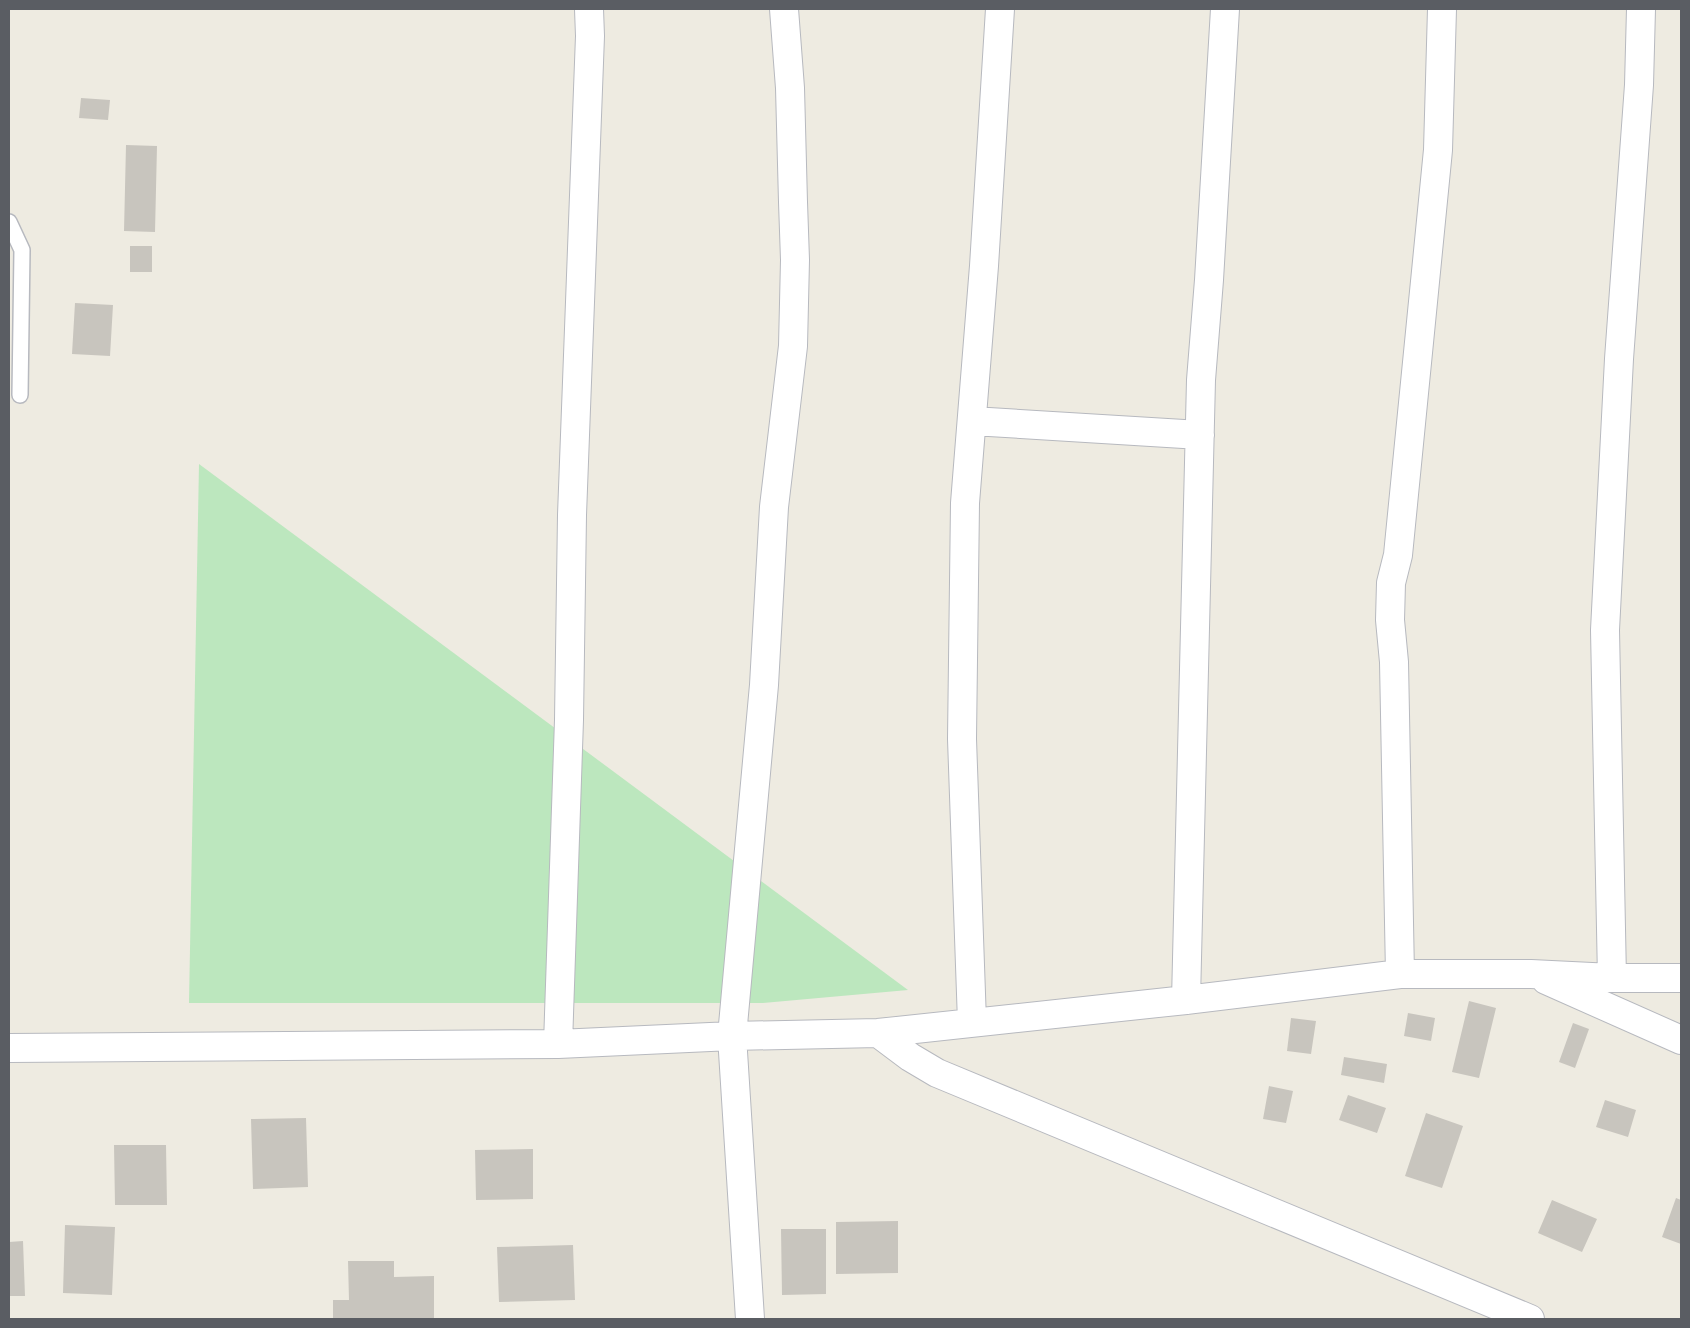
<svg xmlns="http://www.w3.org/2000/svg" width="1690" height="1328" viewBox="0 0 1690 1328" font-family="'Titillium Web',sans-serif">
  <style>
    .green { fill: #bce7be }
    .building { fill: #c8c5be }
    .lines { fill: none; stroke-linecap: round; stroke-linejoin: round }
    .lane-casing { stroke: #b7b9bf; stroke-width: 18 }
    .street-casing { stroke: #b7b9bf; stroke-width: 30 }
    .lane { stroke: #fff; stroke-width: 15 }
    .street { stroke: #fff; stroke-width: 28 }
  </style>
  <rect width="100%" height="100%" fill="#eeebe1"/>
  <!-- green -->
  <path class="green" d="M199,464L908,990L763,1003H189Z"/>
  <!-- building -->
  <path class="building" d="M81,98L110,100L108,120L79,118Z
    M126,145L157,146L155,232L124,231Z
    M130,246H152V272H130Z
    M75,303L113,305L110,356L72,354Z
    M1469,1001L1496,1008L1479,1078L1452,1072Z
    M1408,1013L1435,1018L1431,1041L1404,1036Z
    M1291,1018L1316,1021L1311,1054L1287,1051Z
    M1573,1023L1589,1029L1575,1068L1559,1062Z
    M1344,1057L1387,1064L1384,1083L1341,1075Z
    M1269,1086L1293,1091L1286,1123L1263,1119Z
    M1348,1095L1386,1108L1377,1133L1339,1120Z
    M1605,1100L1636,1110L1628,1137L1596,1127Z
    M1426,1113L1463,1126L1442,1188L1405,1176Z
    M306,1118L308,1187L253,1189L251,1119Z
    M114,1145H166L167,1205H115Z
    M533,1149V1199L476,1200L475,1150Z
    M1676,1198L1681,1200V1244L1662,1237Z
    M1552,1200L1597,1219L1582,1252L1538,1233Z
    M898,1221V1273L836,1274V1222Z
    M65,1225L115,1227L112,1295L63,1293Z
    M781,1229H826V1294L782,1295Z
    M23,1241L25,1296H9V1242Z
    M573,1245L575,1300L499,1302L497,1247Z
    M348,1261H394V1277L434,1276V1319H333V1300H349Z"/>
  <g class="lines">
    <!-- lane casing -->
    <g class="lane-casing">
      <path id="lane" d="M9,222L22,250L20,395"/>
    </g>
    <!-- street casing -->
    <g class="street-casing">
      <path id="street" d="M972,421L1200,435
        M1400,974L1394,662L1390,620L1391,583L1398,555L1438,150L1442,9
        M1612,978L1605,630L1619,359L1639,85L1641,9
        M1546,980L1681,1040
        M1186,1000L1201,380L1209,280L1225,9
        M972,1022L962,739L965,503L984,266L1000,9
        M878,1033L910,1057L937,1073L1530,1319
        M558,1044L569,720L572,515L590,36L589,9
        M9,1048L558,1044L732,1036L878,1033L1186,1000L1400,974H1531L1612,978H1681
        M750,1319L732,1036L764,685L774,507L793,346L795,260L793,202L790,88L784,9"/>
    </g>
    <!-- lane -->
    <use href="#lane" class="lane"/>
    <!-- street -->
    <use href="#street" class="street"/>
  </g>
  <!-- border -->
  <rect width="1690" height="1328" fill="none" stroke="#5a5d63" stroke-width="20"/>
</svg>
